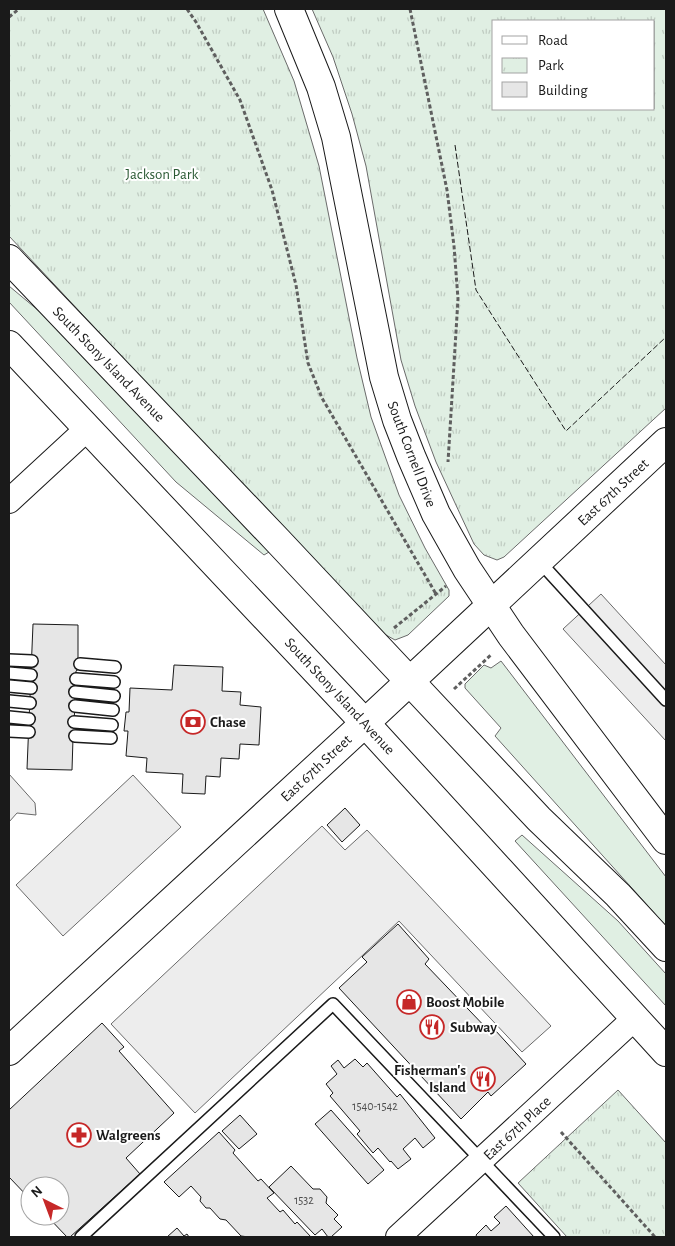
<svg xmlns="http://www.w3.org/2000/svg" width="675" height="1246" viewBox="0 0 675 1246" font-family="'Alegreya Sans',sans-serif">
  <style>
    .green { fill: #e0efe3; stroke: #6a6a6a }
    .park { fill: url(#park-tufts); stroke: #6a6a6a; fill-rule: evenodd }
    .parking { fill: #ededed; stroke: #6a6a6a }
    .building { fill: #e6e6e6; stroke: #1a1a1a }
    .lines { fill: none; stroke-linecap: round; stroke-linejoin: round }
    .lane-casing { stroke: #1a1a1a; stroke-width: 14 }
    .street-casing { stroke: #1a1a1a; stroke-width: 26 }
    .secondary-casing { stroke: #1a1a1a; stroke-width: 30 }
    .highway-casing { stroke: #1a1a1a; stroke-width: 30 }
    .path { stroke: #5f5f5f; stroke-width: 3; stroke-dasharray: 4 2.5; stroke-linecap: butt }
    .lane { stroke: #fff; stroke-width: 11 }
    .street { stroke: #fff; stroke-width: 24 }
    .secondary { stroke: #fff; stroke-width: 28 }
    .highway { stroke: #fff; stroke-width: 28 }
    .fence { stroke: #1a1a1a; stroke-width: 1; stroke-dasharray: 6 2.5; stroke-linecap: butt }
    .labels { text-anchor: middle; stroke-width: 4; stroke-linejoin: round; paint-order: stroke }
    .number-label { font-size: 12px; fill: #4d4d4d }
    .park-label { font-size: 15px; fill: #2b5a34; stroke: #fff }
    .street-label { font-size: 15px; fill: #1a1a1a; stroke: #fff }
    .poi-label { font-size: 15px; font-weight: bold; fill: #1a1a1a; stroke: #fff; text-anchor: start }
  </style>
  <defs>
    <pattern id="park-tufts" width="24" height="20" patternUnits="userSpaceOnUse" patternTransform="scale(1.25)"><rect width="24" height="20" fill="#e0efe3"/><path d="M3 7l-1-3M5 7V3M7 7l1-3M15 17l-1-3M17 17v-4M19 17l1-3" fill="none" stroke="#c0ccc2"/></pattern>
  </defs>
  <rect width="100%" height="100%" fill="#fff"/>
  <!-- green -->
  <path class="green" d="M9,286L45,316L269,552L264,555L176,482L9,302Z
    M501,661L666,877V926L495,736L501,728L465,688V684L484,665L491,668Z
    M522,835L618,921L666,974V1006L515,841Z"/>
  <!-- park -->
  <path class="park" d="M9,9H263L294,81L319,166L357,358L371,417L399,495L425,548L449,590V596L408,635L395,640L386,635L284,530L9,236Z
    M312,9H666V408L504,557L497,560L484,555L474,544L436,462L415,406L401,360L366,166L352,114L333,57ZM494,21H654V109H494Z
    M618,1090L666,1143V1237H567L518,1183Z"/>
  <!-- parking -->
  <path class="parking" d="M601,594L666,665V741L563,629Z
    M9,774L35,803L36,815L17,813L9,822Z
    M133,775L181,827L63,936L16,885Z
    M322,826L345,850L367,830L551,1026L522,1052L399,921L195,1113L111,1024Z"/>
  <!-- building -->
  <path class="building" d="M33,624L78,625V658L80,660V668L76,671L74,726L76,728V735L73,738L72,770L27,769Z
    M174,665L223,667L222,691L241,692L240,705L261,707L259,745L240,744L239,759L221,758L220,777L206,776L205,794L182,793L183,774L146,772L147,758L126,756L128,731H124L126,712H129L130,688L172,690Z
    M345,808L360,825L342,842L327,825Z
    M398,924L429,959L425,964L491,1033L495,1030L526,1064L491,1096L488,1092L461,1119L339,988L367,962L362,957Z
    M102,1023L124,1047L119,1051L174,1113L126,1158L140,1174L70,1237H67L47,1216H60V1186H30V1199L9,1177V1110Z
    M355,1059L363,1067L367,1063L397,1097L400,1094L435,1138L423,1148L415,1138L403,1149L411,1159L398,1169L391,1161L390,1162L378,1148L373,1153L357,1134L360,1131L330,1096L333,1093L326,1084L337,1074L331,1066L338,1060L344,1068Z
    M331,1110L384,1170L368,1184L315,1124Z
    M240,1115L257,1134L239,1149L222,1131Z
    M219,1132L235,1150L233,1153L258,1181L261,1179L274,1193L267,1198L280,1212L283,1210L295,1224L297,1222L311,1237H249L241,1236L226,1220L220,1219L210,1208H206L200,1201L201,1197L191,1186L179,1197L164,1182Z
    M291,1166L313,1189H320L327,1197L326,1203L338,1215L334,1219L342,1227L331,1237H328L322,1229L315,1235L269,1187Z
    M506,1206L534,1237H477L476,1235L486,1225L491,1231L500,1223L494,1217Z
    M177,1228L184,1236L187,1234L189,1237H167Z"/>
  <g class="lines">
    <!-- lane casing -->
    <g class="lane-casing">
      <path id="lane" d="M539,561L666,700
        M9,660L32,661
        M80,664L115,667
        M9,673L31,675
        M76,679L114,682
        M9,686L31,688
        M75,692L114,696
        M9,701L30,703
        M75,706L113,710
        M9,717L29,719
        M74,722L112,725
        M9,731L29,732
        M75,736L111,738
        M81,1237L333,1004L554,1237"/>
    </g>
    <!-- street casing -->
    <g class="street-casing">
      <path id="street" d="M9,501L88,428
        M398,1237L635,1018"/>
    </g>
    <!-- secondary casing -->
    <g class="secondary-casing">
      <path id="secondary" d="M9,259L278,541L539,819L618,895L666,947
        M9,1051L365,723L666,442"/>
    </g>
    <!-- highway casing -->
    <g class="highway-casing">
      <path id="highway" d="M289,9L321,87L336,137L384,377L397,420L411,456L436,514L467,569L511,635L666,840
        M9,345L365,723L666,1052"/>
    </g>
    <!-- path -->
    <path class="path" d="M187,9L196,22L240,100L272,190L296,285L308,363L322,398L436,594
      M410,9L447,190L454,246L458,299L448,462
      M9,17L19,9
      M394,628L446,586
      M454,689L492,654
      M561,1132L655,1237"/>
    <!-- lane -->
    <use href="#lane" class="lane"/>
    <!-- street -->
    <use href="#street" class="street"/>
    <!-- secondary -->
    <use href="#secondary" class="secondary"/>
    <!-- highway -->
    <use href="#highway" class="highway"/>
    <!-- fence -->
    <path class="fence" d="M455,145L476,290L566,431L666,337"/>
  </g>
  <!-- icons -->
  <defs>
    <g id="bank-ring" transform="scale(1.25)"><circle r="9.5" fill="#fff" stroke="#c62828" stroke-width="1.5"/><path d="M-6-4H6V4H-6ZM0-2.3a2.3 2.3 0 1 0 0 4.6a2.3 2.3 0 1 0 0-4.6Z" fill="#c62828"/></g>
    <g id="shop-ring" transform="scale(1.25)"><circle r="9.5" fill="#fff" stroke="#c62828" stroke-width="1.5"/><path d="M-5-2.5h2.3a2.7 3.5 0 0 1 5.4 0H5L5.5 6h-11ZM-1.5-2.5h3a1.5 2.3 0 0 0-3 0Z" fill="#c62828"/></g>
    <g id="restaurant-ring" transform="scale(1.25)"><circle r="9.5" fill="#fff" stroke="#c62828" stroke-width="1.5"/><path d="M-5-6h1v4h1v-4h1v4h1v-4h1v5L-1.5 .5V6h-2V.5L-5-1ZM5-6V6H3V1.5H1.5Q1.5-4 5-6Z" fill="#c62828"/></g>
    <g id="pharmacy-ring" transform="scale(1.25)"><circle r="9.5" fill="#fff" stroke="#c62828" stroke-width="1.5"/><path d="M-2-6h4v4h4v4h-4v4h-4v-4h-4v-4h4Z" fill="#c62828"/></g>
  </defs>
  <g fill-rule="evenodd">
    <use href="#bank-ring" x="193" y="722"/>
    <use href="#shop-ring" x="409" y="1002"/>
    <use href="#restaurant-ring" x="432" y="1027"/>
    <use href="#restaurant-ring" x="483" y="1079"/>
    <use href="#pharmacy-ring" x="79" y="1135"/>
  </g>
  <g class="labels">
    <!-- number labels -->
    <g class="number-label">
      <text x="375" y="1110">1540-1542</text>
      <text x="304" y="1204">1532</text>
    </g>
    <!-- park labels -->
    <g class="park-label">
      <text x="162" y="179">Jackson Park</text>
    </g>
    <!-- street labels -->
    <g class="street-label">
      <text transform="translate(109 364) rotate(46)" y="5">South Stony Island Avenue</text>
      <text transform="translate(412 454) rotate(69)" y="5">South Cornell Drive</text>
      <text transform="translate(613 492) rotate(-43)" y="5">East 67th Street</text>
      <text transform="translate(340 696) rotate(47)" y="5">South Stony Island Avenue</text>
      <text transform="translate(316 768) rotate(-43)" y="5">East 67th Street</text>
      <text transform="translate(517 1128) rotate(-43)" y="5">East 67th Place</text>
    </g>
    <!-- poi labels -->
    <g class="poi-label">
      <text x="210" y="727">Chase</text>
      <text x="426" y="1007">Boost Mobile</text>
      <text x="450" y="1032">Subway</text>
      <text x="466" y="1075" text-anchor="end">Fisherman's<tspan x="466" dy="17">Island</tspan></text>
      <text x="96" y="1140">Walgreens</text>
    </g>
  </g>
  <!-- border -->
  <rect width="675" height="1246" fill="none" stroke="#1a1a1a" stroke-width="20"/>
  <!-- legend -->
  <rect x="492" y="20" width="162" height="90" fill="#ffffff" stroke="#a3a3a3"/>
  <rect x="502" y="36" width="25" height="8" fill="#ffffff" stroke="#a3a3a3"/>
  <text x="538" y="45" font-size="15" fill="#1a1a1a">Road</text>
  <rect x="502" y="58" width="25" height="15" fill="url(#park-tufts)" stroke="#a3a3a3"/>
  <text x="538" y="70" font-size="15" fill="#1a1a1a">Park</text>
  <rect x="502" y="82" width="25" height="15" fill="#e6e6e6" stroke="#a3a3a3"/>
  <text x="538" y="95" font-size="15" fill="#1a1a1a">Building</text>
  <!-- north arrow -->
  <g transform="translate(45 1201) rotate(318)"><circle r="24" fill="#ffffff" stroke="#a3a3a3"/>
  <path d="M0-4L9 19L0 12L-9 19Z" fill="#c62828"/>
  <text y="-8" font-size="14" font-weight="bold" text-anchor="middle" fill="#1a1a1a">N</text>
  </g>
</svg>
